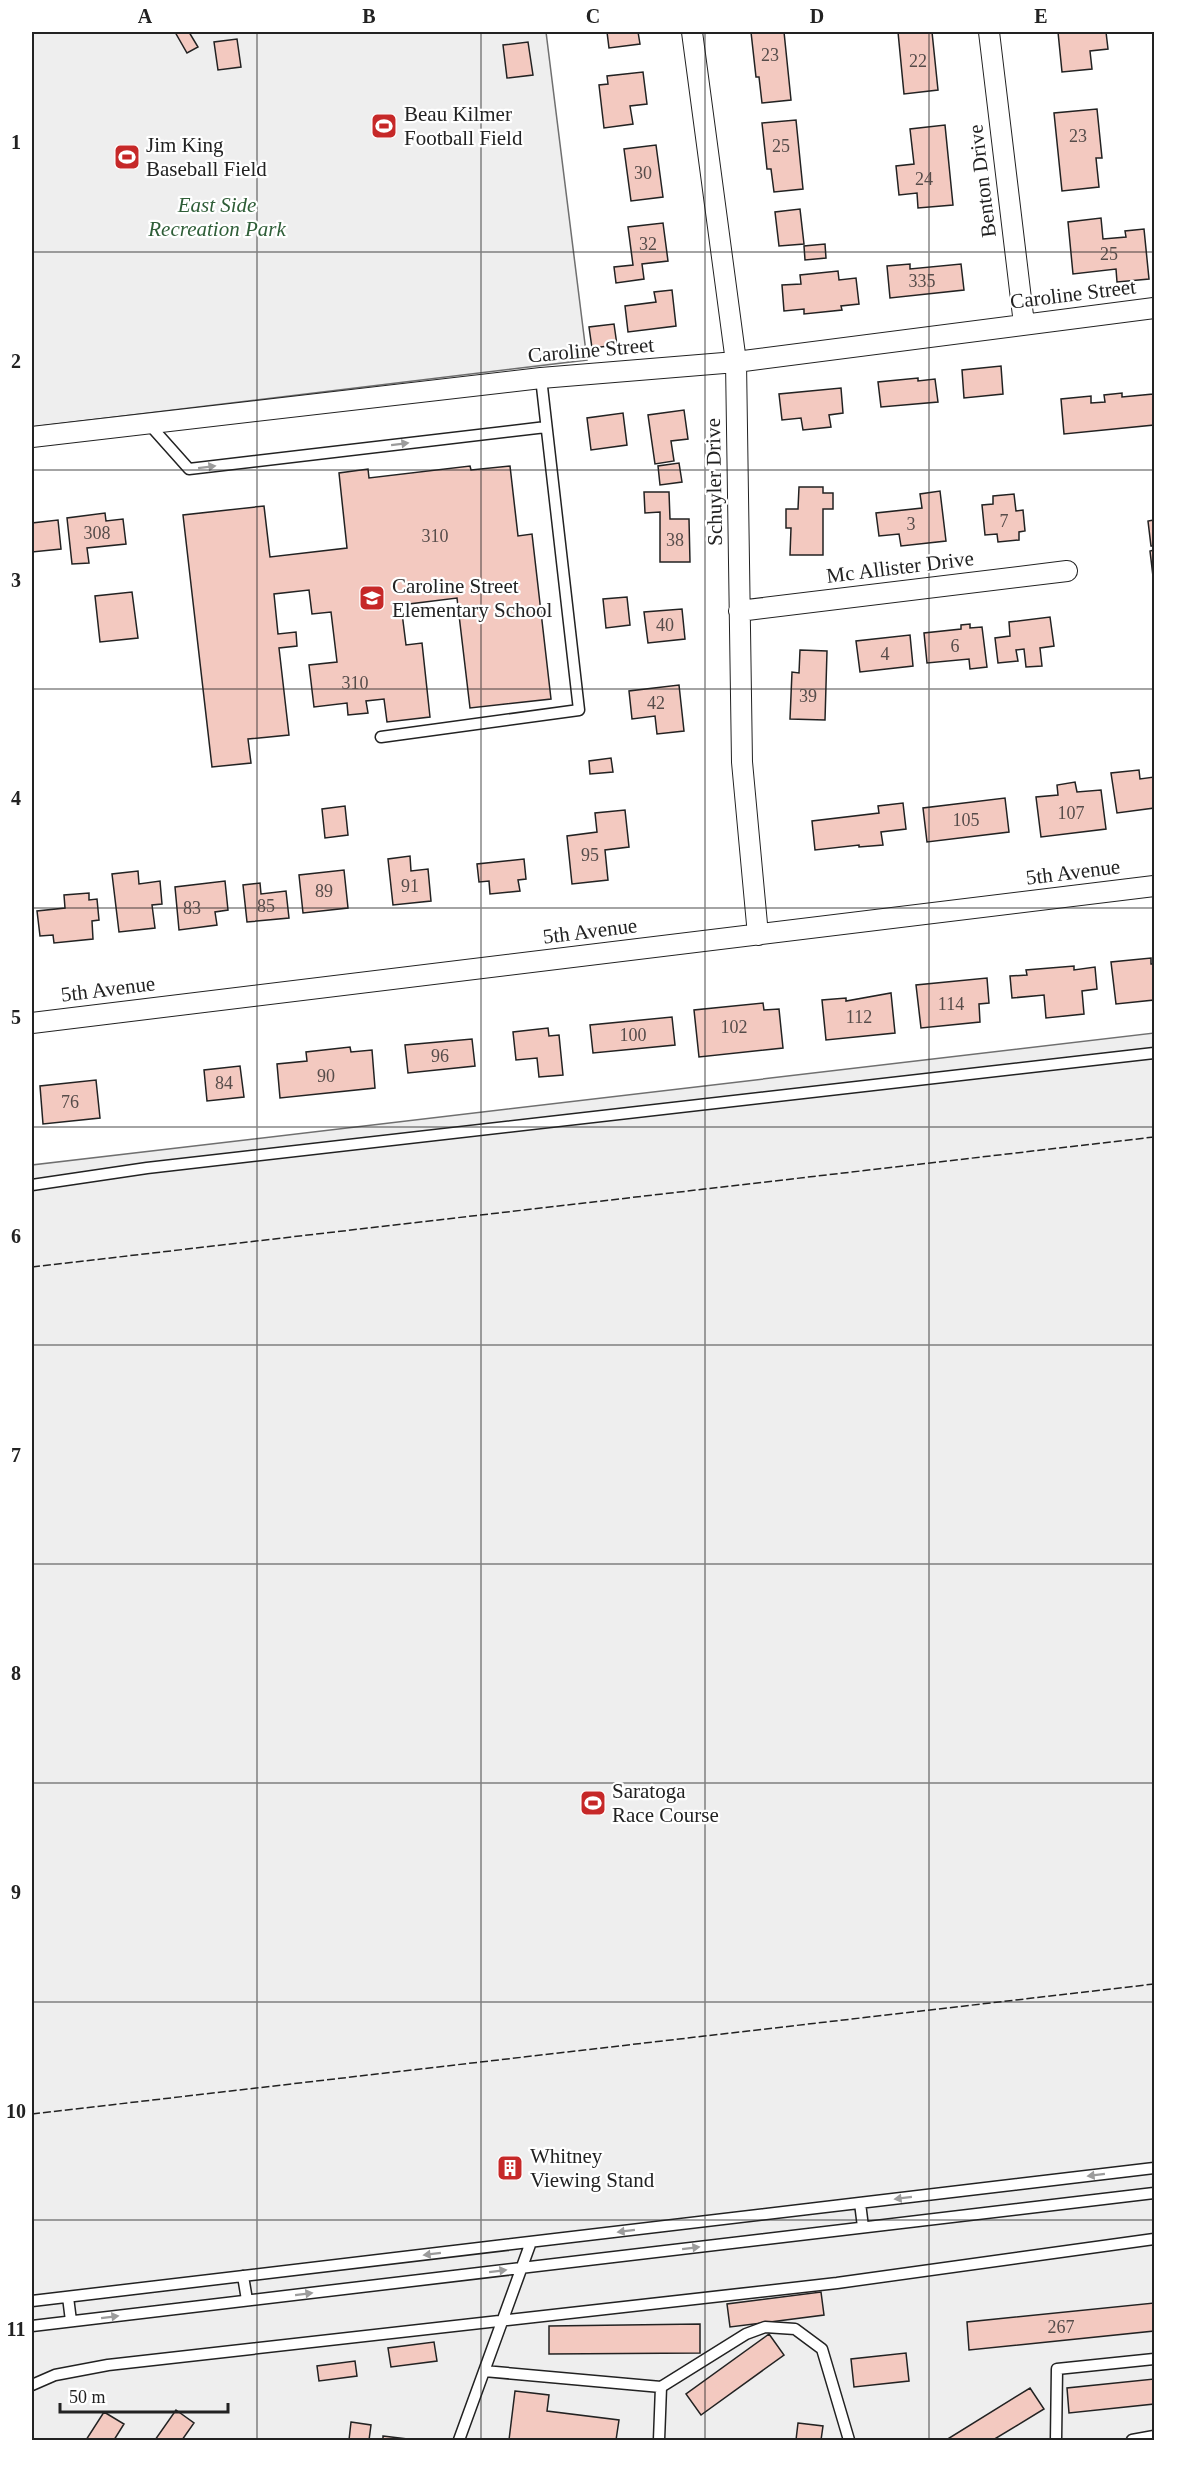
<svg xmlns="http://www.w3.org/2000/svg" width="1186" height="2472" viewBox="0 0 1186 2472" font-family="Georgia,serif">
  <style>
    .green { fill: #eee; stroke: #6f6f6f; stroke-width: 1.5 }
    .building { fill: #f3c9c0; stroke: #222; stroke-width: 1.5 }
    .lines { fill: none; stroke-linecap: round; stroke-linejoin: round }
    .service-casing { stroke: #222; stroke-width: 13 }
    .minor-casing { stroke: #222; stroke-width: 22 }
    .service { stroke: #fff; stroke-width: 10 }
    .minor { stroke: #fff; stroke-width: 20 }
    .fence { stroke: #222; stroke-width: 1.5; stroke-dasharray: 8 3; stroke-linecap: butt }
    .oneway { fill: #9c9c9c }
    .grid { fill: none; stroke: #222; stroke-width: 1.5; stroke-opacity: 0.55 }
    .labels { text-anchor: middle; stroke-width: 4.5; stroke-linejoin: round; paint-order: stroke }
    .number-label { font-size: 18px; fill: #564c4a }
    .poi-label { font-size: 21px; fill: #222; stroke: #fff; text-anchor: start }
    .street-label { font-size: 21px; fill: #222; stroke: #fff }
    .park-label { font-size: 21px; font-style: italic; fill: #2f5e38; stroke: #fff }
    .neatline { fill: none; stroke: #222; stroke-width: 2 }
    .grid-label { font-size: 20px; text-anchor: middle; font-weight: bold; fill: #222 }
  </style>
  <rect width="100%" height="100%" fill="#fff"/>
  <!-- green -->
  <path class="green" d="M32,32H546L587,360L32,427Z
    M1154,1033V2440H32V1165Z"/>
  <!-- building -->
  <path class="building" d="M175,32H189L198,47L187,53Z
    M607,32H638L640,44L609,48Z
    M751,32H784L791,100L762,103L759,77H756Z
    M898,32H932L938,90L904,94Z
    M1058,32H1106L1108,49L1090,51L1092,69L1062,72Z
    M237,39L241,67L218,70L214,42Z
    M528,42L533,75L507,78L503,45Z
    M643,72L647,104L630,106L633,124L604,128L599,85L608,84L607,76Z
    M1097,109L1102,158H1096L1099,187L1062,191L1054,113Z
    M796,120L803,189L774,192L771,169H767L762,123Z
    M945,125L953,205L918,208L917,193L899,195L896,166L914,164L910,129Z
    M656,145L663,197L631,201L624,149Z
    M800,209L804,244L779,246L775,212Z
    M1101,218L1103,239L1126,237L1125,231L1144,229L1149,279L1117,282L1116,269L1073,274L1068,222Z
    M663,223L668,261L642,264L644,279L616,283L614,267L633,265L628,227Z
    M825,244L826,258L805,260L804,246Z
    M910,264V269L961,264L964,290L890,298L887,266Z
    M838,271L839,280L856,278L859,304L841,306L842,310L804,314V309L784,311L782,285L801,284L800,275Z
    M672,290L676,326L628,332L625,306L656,302L654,292Z
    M614,324L617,345L592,348L589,327Z
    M1001,366L1003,394L964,398L962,370Z
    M918,378V381L935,379L938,402L881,407L878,382Z
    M841,388L843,413L829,415L831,427L803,430L801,418L782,420L779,394Z
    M1153,390H1154V425L1064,434L1061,399L1091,396V403L1105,402L1104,395L1122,393V397L1153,394Z
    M684,410L688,439L671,441L674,461L655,464L648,415Z
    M623,413L627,445L591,450L587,418Z
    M679,463L682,482L660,485L658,466Z
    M470,466L471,470L510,466L518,536L532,534L551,699L470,708L457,598L401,605L406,645L422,643L430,717L387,722L384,699L366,701L368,713L348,715L347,703L314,707L309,665L337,662L331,612L312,614L309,590L274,594L278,634L296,632L297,646L279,648L289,735L248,739L251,763L212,767L183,515L264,506L270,557L347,548L339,473L368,469L369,478Z
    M799,487H823V493H833V509H823V555H790L791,528H786V509H798Z
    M940,491L946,541L901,546L899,534L879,536L876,513L922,508L920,494Z
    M644,492H669L670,519H689L690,562H660V512L645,513Z
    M1014,494L1016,511L1023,510L1025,531L1019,532V540L998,542L997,534L985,535L982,505L993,504V496Z
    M105,513L106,521L123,519L126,544L87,548L89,563L72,564L67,518Z
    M58,520L61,549L32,552V523Z
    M1154,520V546H1151L1148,521Z
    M1154,550V585L1150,551Z
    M132,592L138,638L100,642L95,596Z
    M627,597L630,625L606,628L603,599Z
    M682,609L685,639L648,643L644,612Z
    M1050,617L1054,646L1040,648L1042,666L1026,667L1024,649L1016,650L1018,661L998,663L995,638L1010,636L1009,622Z
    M970,624V628L982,627L987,667L970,669L969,659L927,663L924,633L961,629V625Z
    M910,635L913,666L860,672L856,641Z
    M800,650L827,651L825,720L790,719L792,672L799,673Z
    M679,685L684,731L657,734L655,716L632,719L629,691Z
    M611,758L613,772L590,774L589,761Z
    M1139,770L1140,779L1154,777V808L1117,813L1111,773Z
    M1075,782L1077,792L1101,790L1106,829L1041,837L1036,797L1058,795L1057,785Z
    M1005,798L1009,832L927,842L923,808Z
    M903,803L906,829L881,832L883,845L859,847V845L815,850L812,821L879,813L878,806Z
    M345,806L348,835L325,838L322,809Z
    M625,810L629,847L605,850L608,880L572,884L567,836L597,832L595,813Z
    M410,856L411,871L428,869L431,901L393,905L388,859Z
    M524,859L526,879L518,880L520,891L490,894L489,881L479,882L477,864Z
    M344,870L348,908L303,913L299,875Z
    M138,871L139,884L160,881L162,904L152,905L155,928L119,932L112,874Z
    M225,881L228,910L215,912L217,925L179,930L175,887Z
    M260,883L261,894L286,891L289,918L247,922L243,885Z
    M89,893V900L97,899L99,920L92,921L93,939L54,943L53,935L40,936L37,911L65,908L64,895Z
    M1151,958V964H1154V1000L1116,1004L1111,962Z
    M1074,966V970L1095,967L1097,989L1082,991L1084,1014L1046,1018L1044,995L1012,998L1010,976L1027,975L1026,970Z
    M987,978L989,1003L979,1004L980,1022L921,1028L916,985Z
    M891,993L895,1033L826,1040L822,1000L846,998V1001Z
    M763,1003L764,1010L779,1009L783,1048L699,1057L694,1010Z
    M672,1017L675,1045L593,1053L590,1025Z
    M548,1028L549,1036L559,1035L563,1075L539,1077L537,1058L516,1060L513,1032Z
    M472,1039L475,1066L408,1073L405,1045Z
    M350,1047L351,1052L372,1050L375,1088L280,1098L277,1064L307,1061L306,1052Z
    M240,1066L244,1097L207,1101L204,1070Z
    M96,1080L100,1118L43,1124L40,1086Z
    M518,2159L520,2175L503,2177L501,2161Z
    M821,2292L824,2315L730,2327L727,2304Z
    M1154,2303V2331L969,2350L967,2322Z
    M700,2324V2353L549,2354V2326Z
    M769,2334L784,2355L701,2415L686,2394Z
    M434,2342L437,2361L391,2367L388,2348Z
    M906,2353L909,2381L854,2387L851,2359Z
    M355,2361L357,2376L319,2381L317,2366Z
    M1154,2379V2404L1069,2413L1067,2388Z
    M1030,2388L1044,2409L993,2440H946Z
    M515,2391L549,2395L547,2411L619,2420L616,2440H509Z
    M176,2410L194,2423L182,2440H155Z
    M104,2412L124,2424L114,2440H86Z
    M351,2422L371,2425L369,2440H349Z
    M798,2423L823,2426L821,2440H796Z
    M383,2436L416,2440H383Z"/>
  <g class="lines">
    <!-- service casing -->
    <g class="service-casing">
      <path id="service" d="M148,423L189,469L546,427
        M381,737L579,710L541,378
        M32,1185L147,1168L1154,1053
        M860,2203L863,2227
        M243,2276L247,2300
        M68,2297L71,2321
        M32,2301L1154,2168
        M32,2326L1154,2193
        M484,2371L661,2387L659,2440
        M32,2385L55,2375L108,2365L837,2283L1154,2239
        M661,2387L746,2334L765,2327L795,2329L822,2349L849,2440
        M459,2440L531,2242
        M1056,2440L1057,2369L1154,2359
        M1132,2440L1154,2436"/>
    </g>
    <!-- minor casing -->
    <g class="minor-casing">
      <path id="minor" d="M692,32L736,362L742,762L758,935
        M989,32L1024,324
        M32,437L541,378L736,362L1154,308
        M739,611L1067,571
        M32,1023L1154,886"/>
    </g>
    <!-- service -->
    <use href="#service" class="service"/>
    <!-- minor -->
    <use href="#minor" class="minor"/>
    <!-- fence -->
    <path class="fence" d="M32,1267L1154,1137
      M32,2114L1154,1984"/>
  </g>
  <!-- one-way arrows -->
  <defs><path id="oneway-solid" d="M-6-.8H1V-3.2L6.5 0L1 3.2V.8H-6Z" transform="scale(1.5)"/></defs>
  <g class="oneway">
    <use href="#oneway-solid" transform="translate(400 444) rotate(-7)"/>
    <use href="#oneway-solid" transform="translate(207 467) rotate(-7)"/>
    <use href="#oneway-solid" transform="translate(1096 2175) rotate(173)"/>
    <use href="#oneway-solid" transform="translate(903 2198) rotate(173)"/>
    <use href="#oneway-solid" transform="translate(626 2231) rotate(173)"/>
    <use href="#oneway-solid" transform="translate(691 2248) rotate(-7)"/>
    <use href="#oneway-solid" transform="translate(432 2254) rotate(173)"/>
    <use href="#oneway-solid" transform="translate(498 2271) rotate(-7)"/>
    <use href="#oneway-solid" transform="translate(304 2294) rotate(-7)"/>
    <use href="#oneway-solid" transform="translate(110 2317) rotate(-7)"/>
  </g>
  <!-- grid -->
  <path class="grid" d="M257,32V2440M481,32V2440M705,32V2440M929,32V2440M32,252H1154M32,470H1154M32,689H1154M32,908H1154M32,1127H1154M32,1345H1154M32,1564H1154M32,1783H1154M32,2002H1154M32,2220H1154"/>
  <!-- icons -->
  <defs>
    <g id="stadium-square" transform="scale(1.35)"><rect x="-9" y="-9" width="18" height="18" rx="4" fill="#c62828" stroke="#fff"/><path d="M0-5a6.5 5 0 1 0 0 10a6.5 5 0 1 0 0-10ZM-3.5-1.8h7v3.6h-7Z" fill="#fff"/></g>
    <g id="school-square" transform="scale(1.35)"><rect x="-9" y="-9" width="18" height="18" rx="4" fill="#c62828" stroke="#fff"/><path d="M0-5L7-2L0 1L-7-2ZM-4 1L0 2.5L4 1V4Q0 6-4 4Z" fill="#fff"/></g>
    <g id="building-square" transform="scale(1.35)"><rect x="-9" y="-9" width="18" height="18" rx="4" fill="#c62828" stroke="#fff"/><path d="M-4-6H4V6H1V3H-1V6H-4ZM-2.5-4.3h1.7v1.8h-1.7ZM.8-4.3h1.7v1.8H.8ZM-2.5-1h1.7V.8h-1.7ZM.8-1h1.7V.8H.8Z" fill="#fff"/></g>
  </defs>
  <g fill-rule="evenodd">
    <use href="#stadium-square" x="384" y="126"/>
    <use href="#stadium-square" x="127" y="157"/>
    <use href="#school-square" x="372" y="598"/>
    <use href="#stadium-square" x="593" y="1803"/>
    <use href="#building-square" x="510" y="2168"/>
  </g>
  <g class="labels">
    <!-- number labels -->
    <g class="number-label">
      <text x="770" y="61">23</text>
      <text x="918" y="67">22</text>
      <text x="1078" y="142">23</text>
      <text x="781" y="152">25</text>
      <text x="643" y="179">30</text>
      <text x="924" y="185">24</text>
      <text x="648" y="250">32</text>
      <text x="1109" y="260">25</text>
      <text x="922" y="287">335</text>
      <text x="1004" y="527">7</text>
      <text x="911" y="530">3</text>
      <text x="97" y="539">308</text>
      <text x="435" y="542">310</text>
      <text x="675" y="546">38</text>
      <text x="665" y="631">40</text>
      <text x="955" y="652">6</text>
      <text x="885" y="660">4</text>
      <text x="355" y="689">310</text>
      <text x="808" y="702">39</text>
      <text x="656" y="709">42</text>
      <text x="1071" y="819">107</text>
      <text x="966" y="826">105</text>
      <text x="590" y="861">95</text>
      <text x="410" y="892">91</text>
      <text x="324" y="897">89</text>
      <text x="266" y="912">85</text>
      <text x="192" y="914">83</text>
      <text x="951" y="1010">114</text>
      <text x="859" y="1023">112</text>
      <text x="734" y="1033">102</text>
      <text x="633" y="1041">100</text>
      <text x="440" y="1062">96</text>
      <text x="326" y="1082">90</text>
      <text x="224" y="1089">84</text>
      <text x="70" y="1108">76</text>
      <text x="1061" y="2333">267</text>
    </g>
    <!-- poi labels -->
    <g class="poi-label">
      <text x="404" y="121">Beau Kilmer<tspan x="404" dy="24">Football Field</tspan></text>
      <text x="146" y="152">Jim King<tspan x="146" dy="24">Baseball Field</tspan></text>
      <text x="392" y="593">Caroline Street<tspan x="392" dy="24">Elementary School</tspan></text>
      <text x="612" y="1798">Saratoga<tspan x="612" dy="24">Race Course</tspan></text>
      <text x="530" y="2163">Whitney<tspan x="530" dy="24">Viewing Stand</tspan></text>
    </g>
    <!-- street labels -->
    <g class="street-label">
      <text transform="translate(982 181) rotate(-97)" y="7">Benton Drive</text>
      <text transform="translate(1073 294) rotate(-7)" y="7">Caroline Street</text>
      <text transform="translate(591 350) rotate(-5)" y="7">Caroline Street</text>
      <text transform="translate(714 482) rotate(-91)" y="7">Schuyler Drive</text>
      <text transform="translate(900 567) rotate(-7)" y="7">Mc Allister Drive</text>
      <text transform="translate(1073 872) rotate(-7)" y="7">5th Avenue</text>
      <text transform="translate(590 931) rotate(-7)" y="7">5th Avenue</text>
      <text transform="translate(108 989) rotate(-7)" y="7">5th Avenue</text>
    </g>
    <!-- park labels -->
    <g class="park-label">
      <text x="217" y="212">East Side<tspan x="217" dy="24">Recreation Park</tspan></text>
    </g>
  </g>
  <!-- border -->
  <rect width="1186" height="2472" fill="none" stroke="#ffffff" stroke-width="66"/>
  <!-- scale -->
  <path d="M60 2403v9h168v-9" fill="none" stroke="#222222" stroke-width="3"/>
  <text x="69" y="2403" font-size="18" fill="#222222" stroke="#ffffff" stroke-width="4.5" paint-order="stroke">50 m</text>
  <rect x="33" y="33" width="1120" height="2406" class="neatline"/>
  <g class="grid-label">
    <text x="145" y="23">A</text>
    <text x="369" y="23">B</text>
    <text x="593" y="23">C</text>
    <text x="817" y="23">D</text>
    <text x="1041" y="23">E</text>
    <text x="16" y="149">1</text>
    <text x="16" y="368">2</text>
    <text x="16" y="587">3</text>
    <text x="16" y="805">4</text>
    <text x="16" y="1024">5</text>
    <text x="16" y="1243">6</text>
    <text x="16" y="1462">7</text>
    <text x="16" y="1680">8</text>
    <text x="16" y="1899">9</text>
    <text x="16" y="2118">10</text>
    <text x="16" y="2336">11</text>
  </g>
</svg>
